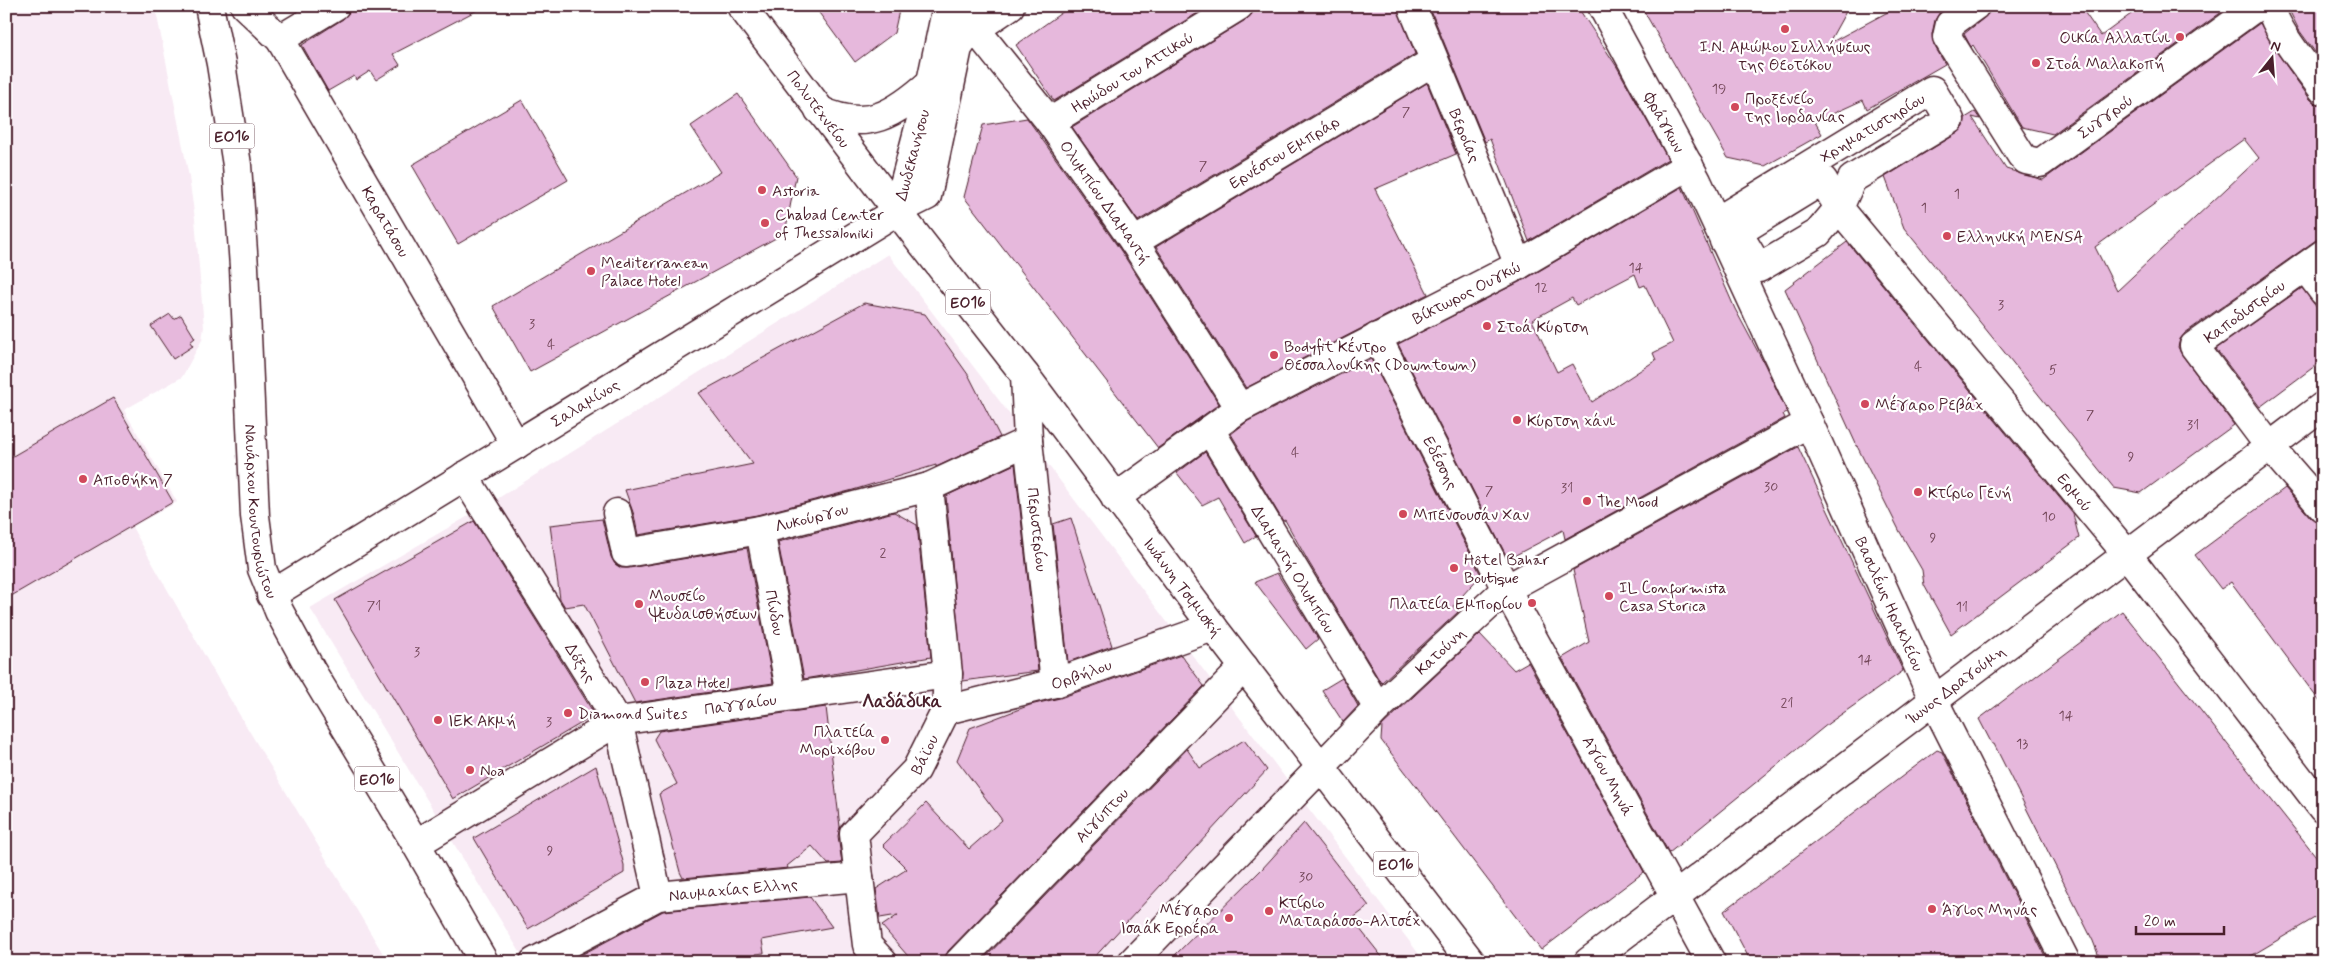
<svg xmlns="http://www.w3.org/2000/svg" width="2329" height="968" viewBox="0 0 2329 968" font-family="Mynerve,sans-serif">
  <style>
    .built { fill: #f8eaf4 }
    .building { fill: #e6b8dc; stroke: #4a1f2b; fill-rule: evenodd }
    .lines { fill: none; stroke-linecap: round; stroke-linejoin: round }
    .minor-casing { stroke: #4a1f2b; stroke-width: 31 }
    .major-casing { stroke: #4a1f2b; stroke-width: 31 }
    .minor { stroke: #fff; stroke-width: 28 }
    .major { stroke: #fff; stroke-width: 28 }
    .poi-dot { fill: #d1495b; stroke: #fff; stroke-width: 2 }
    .labels { text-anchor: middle; stroke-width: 4.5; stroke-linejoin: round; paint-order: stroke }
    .number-label { font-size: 14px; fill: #714557 }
    .shield { fill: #fff; stroke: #80626b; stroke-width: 1 }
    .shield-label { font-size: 15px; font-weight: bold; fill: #4a1f2b }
    .poi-label { font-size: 16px; fill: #4a1f2b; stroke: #fff; text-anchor: start }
    .street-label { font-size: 16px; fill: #4a1f2b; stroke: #fff }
    .neighbourhood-label { font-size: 18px; font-weight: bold; fill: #4a1f2b; stroke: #fff }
  </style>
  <rect width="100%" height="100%" fill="#fff"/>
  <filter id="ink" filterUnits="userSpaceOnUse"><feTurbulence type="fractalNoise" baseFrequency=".02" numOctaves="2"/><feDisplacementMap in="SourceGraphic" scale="10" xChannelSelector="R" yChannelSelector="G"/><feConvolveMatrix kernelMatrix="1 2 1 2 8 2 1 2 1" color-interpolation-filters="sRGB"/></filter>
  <g filter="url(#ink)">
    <!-- built -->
    <path class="built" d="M6,6H155L189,177L195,219L204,327L202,340L182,377L124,410L177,502L132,527L218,679L388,962H6Z
      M888,254L1425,962H526L310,608L484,507Z"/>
    <!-- building -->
    <path class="building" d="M351,6H485L393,54L400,65L376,80L370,71L356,80L354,76L328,91L302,45L343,19L348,14Z
      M814,6H900L894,33L855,62Z
      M1071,6H1209L1054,101L1016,45Z
      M1255,6H1397L1415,54L1138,221L1072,127L1247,19L1252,14Z
      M1429,6H1577L1617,67L1668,159L1529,241L1490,139L1485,142Z
      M1641,6H1849L1828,44L1899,6H1948L1940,12L1935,20L1932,34L1934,45L1945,64L1867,109L1863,100L1815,122L1822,134L1765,166L1728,158Z
      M1990,6H2080L2101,36L2142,6H2230L2053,134L2022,127L1973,45L1971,47L1964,34L1984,18L1989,13Z
      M2287,6H2323V63L2299,30Z
      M2260,23L2273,47L2310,99L2316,104L2323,105V235L2185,333L2180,339L2178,347L2182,355L2234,425L2141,493L2114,488L1904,228L1885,177L1958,133L1964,127L1965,118L1975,112L1980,119L1972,117L2006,169L2043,180ZM2244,139L2259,158L2117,291L2095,247Z
      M1427,83L1456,154L1375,189L1428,294L1246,388L1156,247Z
      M738,94L796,176L785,233L530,372L493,306L721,172L691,126Z
      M522,100L568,180L458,244L412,165Z
      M1027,118L1121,251L1219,404L1158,448L964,197L983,125Z
      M1682,187L1735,309L1765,365L1787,412L1783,414L1785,418L1565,539L1563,530L1508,559L1398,344L1527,278ZM1635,274L1640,287L1645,285L1673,343L1653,353L1656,360L1592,402L1572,364L1557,372L1532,320L1572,298L1576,305Z
      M1847,242L2073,514L2079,538L1951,634L1924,585L1922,570L1900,532L1856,444L1785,289Z
      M2302,288L2323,316V360L2260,407L2216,349Z
      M864,303L925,314L969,376L1000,437L936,467V465L853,490L757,515L638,535L634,515L625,490L753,464L699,393Z
      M170,314L174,319L181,315L195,338L190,342L193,346L173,359L151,326Z
      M1371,359L1481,575L1453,606L1458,612L1381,683L1308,561L1285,520L1283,521L1231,434L1248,421Z
      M113,398L173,502L6,599V460Z
      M1798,447L1903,671L1829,723L1669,853L1562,658L1589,642L1573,570Z
      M1205,452L1256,536L1245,543L1218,497L1202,505L1177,473Z
      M1015,464L1038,671L963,681L946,496Z
      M2285,488L2311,518L2323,523V706L2231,582L2221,589L2195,555Z
      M894,512L917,525L931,657L804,679L778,542Z
      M1071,518L1112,646L1068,662L1053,524Z
      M602,519L611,557L615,564L621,568H629L747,548L773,683L635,703L584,604L565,607L560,599L550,525Z
      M474,521L595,715L453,799L335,600Z
      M1277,573L1318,639L1306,649L1255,582Z
      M2122,611L2323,865V913L2241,962H2101L2093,941L1994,744H1992L1979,719Z
      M1480,634L1514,670L1528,662L1644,872L1541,950L1381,740L1382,726Z
      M1181,655L1204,686L948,951L944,962H913L882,926L898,915L880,918L876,889L907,869L883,845L926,803L969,849L1002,820L957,760L970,728L1030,705L1060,698Z
      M1342,678L1358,706L1343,722L1322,690Z
      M826,707L840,827L838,836L842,863L828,864L812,846L787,866L788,868L683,878L680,872L659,794L677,784L654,739L659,731Z
      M1244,740L1267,770L1090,962H981L1187,749L1200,768Z
      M1937,750L1942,752L2048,962H1751L1724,911Z
      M596,766L624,865V873L528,929L474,838Z
      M1304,823L1369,906L1352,919L1386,962H1168L1262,869Z
      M810,897L832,927L762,940L764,953L756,954L757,962H568L663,911Z"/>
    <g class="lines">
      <!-- minor casing -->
      <g class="minor-casing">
        <g id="minor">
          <path id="s1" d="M245,6L280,39L516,445"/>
          <path id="s2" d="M957,6L1050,122L1134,242L1240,408"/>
          <path id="s3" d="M1412,6L1519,265"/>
          <path id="s4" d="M1602,6L1697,181L1809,423L1933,699L2066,962"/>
          <path id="s5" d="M1975,6L1950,24L1947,37L2021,155L2026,160L2040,163L2257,6"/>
          <path d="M2270,6C2278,35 2306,65 2323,90"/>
          <path d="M280,39L335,6"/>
          <path d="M1932,90L1950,120L1852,179L1839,208L1818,233L1759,268L1727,215Z"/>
          <path id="s6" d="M1050,122L1239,6"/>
          <path d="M897,211L927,196L958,48L967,35L1010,6"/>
          <path id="s7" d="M1724,241L1823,180L1839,208L2126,553"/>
          <path id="s8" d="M1134,242L1434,61"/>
          <path d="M2323,254L2194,346L2270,447L2323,508"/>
          <path d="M2305,267L2323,291"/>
          <path id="s9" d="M1377,337L1506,589L1711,962"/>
          <path id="s10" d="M1025,375L1028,441L1055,683"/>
          <path id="s11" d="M1210,430L1378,708"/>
          <path id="s12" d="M464,476L618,721L658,896"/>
          <path id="s13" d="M1115,498L1240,408L1519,265L1689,165"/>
          <path id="s14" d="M617,513L626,553L760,530L929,487L1028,441"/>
          <path id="s15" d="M760,530L791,695"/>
          <path id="s16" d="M946,710L1055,683L1213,627"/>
          <path id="s17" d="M416,844L618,721L948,674"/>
          <path id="s18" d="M534,962L658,896L859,877"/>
          <path id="s19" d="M883,962L867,945L854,834L916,770L946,710L948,674L929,487"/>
          <path id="s20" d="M959,962L1244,667"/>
          <path id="s21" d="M1132,962L1378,708L1506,589L1809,423"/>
        </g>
      </g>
      <!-- major casing -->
      <g class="major-casing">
        <g id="major">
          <path id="s22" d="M209,6L221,64L237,165L244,267L255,516L262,569L279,611L311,670L416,844L484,962"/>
          <path id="s23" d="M741,6L897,211L1025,375L1213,627L1471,962"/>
          <path d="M819,110C867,133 895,114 931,82"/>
          <path id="s24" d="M897,211L931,82L947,6"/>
          <path d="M2126,553L2323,809"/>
          <path id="s25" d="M271,595L897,211"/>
          <path id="s26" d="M1588,962L2323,406"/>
        </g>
      </g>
      <!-- minor -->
      <use href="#minor" class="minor"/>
      <!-- major -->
      <use href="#major" class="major"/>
    </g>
  </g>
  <!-- markers -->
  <g class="poi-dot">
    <circle cx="1785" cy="29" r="5"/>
    <circle cx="2180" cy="37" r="5"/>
    <circle cx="2036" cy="63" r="5"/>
    <circle cx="1735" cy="107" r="5"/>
    <circle cx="762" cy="190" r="5"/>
    <circle cx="765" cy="223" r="5"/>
    <circle cx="1947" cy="236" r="5"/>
    <circle cx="591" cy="271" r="5"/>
    <circle cx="1487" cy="326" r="5"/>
    <circle cx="1274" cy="355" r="5"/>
    <circle cx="1865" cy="404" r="5"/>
    <circle cx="1517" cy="420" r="5"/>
    <circle cx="83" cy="479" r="5"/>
    <circle cx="1918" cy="492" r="5"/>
    <circle cx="1587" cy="501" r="5"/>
    <circle cx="1403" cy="514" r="5"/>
    <circle cx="1454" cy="568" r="5"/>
    <circle cx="1609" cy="596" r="5"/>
    <circle cx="1532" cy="603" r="5"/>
    <circle cx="639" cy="604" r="5"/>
    <circle cx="645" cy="682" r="5"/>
    <circle cx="568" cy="713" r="5"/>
    <circle cx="438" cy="720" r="5"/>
    <circle cx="885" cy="740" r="5"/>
    <circle cx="470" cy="770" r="5"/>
    <circle cx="1932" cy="909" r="5"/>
    <circle cx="1269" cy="911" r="5"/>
    <circle cx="1229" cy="918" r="5"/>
  </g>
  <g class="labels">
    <!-- number labels -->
    <g class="number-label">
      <text x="1719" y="93">19</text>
      <text x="1406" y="116">7</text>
      <text x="1203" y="170">7</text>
      <text x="1957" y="198">1</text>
      <text x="1924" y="212">1</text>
      <text x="1636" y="272">14</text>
      <text x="1541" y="292">12</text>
      <text x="2001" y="309">3</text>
      <text x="532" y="328">3</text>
      <text x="551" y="349">4</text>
      <text x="1918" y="371">4</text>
      <text x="2053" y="374">5</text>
      <text x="2090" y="419">7</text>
      <text x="2193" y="429">31</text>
      <text x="1295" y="457">4</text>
      <text x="2131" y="461">9</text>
      <text x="1771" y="491">30</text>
      <text x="1567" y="492">31</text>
      <text x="1489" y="495">7</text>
      <text x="2049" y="521">10</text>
      <text x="1933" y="542">9</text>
      <text x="883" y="557">2</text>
      <text x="374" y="610">71</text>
      <text x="1962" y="611">11</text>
      <text x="417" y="656">3</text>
      <text x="1865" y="664">14</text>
      <text x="1787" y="707">21</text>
      <text x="2066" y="720">14</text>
      <text x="549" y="726">3</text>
      <text x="2022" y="748">13</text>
      <text x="550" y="855">9</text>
      <text x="1306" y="881">30</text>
    </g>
    <!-- shield labels -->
    <g class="shield">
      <rect x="209.5" y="123.5" width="45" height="25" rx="4"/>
      <rect x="945.5" y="289.5" width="45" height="25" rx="4"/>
      <rect x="354.5" y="766.5" width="45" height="25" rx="4"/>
      <rect x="1373.5" y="851.5" width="45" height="25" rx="4"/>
    </g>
    <g class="shield-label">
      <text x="232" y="141">ΕΟ16</text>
      <text x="968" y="307">ΕΟ16</text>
      <text x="377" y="784">ΕΟ16</text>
      <text x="1396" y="869">ΕΟ16</text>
    </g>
    <!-- poi labels -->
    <g class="poi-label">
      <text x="2170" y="43" text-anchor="end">Οικία Αλλατίνι</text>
      <text x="1785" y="52" text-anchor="middle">I.N. Αμώμου Συλλήψεως<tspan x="1785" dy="18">της Θεοτόκου</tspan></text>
      <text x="2046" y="69">Στοά Μαλακοπή</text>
      <text x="1745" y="104">Προξενείο<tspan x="1745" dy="18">της Ιορδανίας</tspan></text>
      <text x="772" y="196">Astoria</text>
      <text x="775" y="220">Chabad Center<tspan x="775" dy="18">of Thessaloniki</tspan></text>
      <text x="1957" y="242">Ελληνική MENSA</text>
      <text x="601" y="268">Mediterranean<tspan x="601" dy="18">Palace Hotel</tspan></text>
      <text x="1497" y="332">Στοά Κύρτση</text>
      <text x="1284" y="352">Bodyfit Κέντρο<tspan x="1284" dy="18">Θεσσαλονίκης (Downtown)</tspan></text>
      <text x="1875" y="410">Μέγαρο Ρεβάχ</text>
      <text x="1527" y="426">Κύρτση χάνι</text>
      <text x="93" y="485">Αποθήκη 7</text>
      <text x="1928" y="498">Κτίριο Γενή</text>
      <text x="1597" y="507">The Mood</text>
      <text x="1413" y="520">Μπενσουσάν Χαν</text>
      <text x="1464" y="565">Hôtel Bahar<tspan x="1464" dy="18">Boutique</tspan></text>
      <text x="1619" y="593">IL Conformista<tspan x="1619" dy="18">Casa Storica</tspan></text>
      <text x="649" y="601">Μουσείο<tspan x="649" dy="18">Ψευδαισθήσεων</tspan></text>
      <text x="1522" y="609" text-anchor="end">Πλατεία Εμπορίου</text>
      <text x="655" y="688">Plaza Hotel</text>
      <text x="578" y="719">Diamond Suites</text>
      <text x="448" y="726">ΙΕΚ Ακμή</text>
      <text x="875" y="737" text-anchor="end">Πλατεία<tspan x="875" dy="18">Μοριχόβου</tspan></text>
      <text x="480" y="776">Noa</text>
      <text x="1279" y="908">Κτίριο<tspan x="1279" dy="18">Ματαράσσο-Αλτσέχ</tspan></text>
      <text x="1219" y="915" text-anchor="end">Μέγαρο<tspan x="1219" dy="18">Ισαάκ Ερρέρα</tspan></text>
      <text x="1942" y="915">Άγιος Μηνάς</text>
    </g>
    <!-- street labels -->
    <g class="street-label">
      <text dy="6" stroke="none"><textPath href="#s6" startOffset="96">Ηρώδου του Αττικού</textPath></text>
      <text dy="6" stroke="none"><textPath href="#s23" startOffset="129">Πολυτεχνείου</textPath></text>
      <text dy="6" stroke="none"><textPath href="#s5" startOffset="285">Συγγρού</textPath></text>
      <text dy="6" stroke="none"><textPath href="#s4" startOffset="132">Φράγκων</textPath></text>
      <text transform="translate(1872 127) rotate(-31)" y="6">Χρηματιστηρίου</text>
      <text dy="6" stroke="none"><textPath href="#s3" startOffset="140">Βεροίας</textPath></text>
      <text dy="6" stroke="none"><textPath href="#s8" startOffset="175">Ερνέστου Εμπράρ</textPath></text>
      <text dy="6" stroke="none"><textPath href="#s24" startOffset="58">Δωδεκανήσου</textPath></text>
      <text dy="6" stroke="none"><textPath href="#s2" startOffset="246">Ολυμπίου Διαμαντή</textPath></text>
      <text dy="6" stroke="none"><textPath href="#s1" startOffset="259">Καρατάσου</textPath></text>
      <text dy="6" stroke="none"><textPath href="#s13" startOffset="408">Βίκτωρος Ουγκώ</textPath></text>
      <text transform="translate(2244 311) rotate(-36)" y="6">Καποδιστρίου</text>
      <text dy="6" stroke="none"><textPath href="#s25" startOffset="368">Σαλαμίνος</textPath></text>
      <text dy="6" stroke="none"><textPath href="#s9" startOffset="141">Εδέσσης</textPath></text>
      <text dy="6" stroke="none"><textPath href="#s7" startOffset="518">Ερμού</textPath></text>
      <text dy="6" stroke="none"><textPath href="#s22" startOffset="509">Ναυάρχου Κουντουριώτου</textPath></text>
      <text dy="6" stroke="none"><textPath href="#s14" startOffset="230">Λυκούργου</textPath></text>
      <text dy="6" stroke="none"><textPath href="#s10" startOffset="155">Περιστερίου</textPath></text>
      <text dy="6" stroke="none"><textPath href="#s11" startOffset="162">Διαμαντή Ολυμπίου</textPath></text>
      <text dy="6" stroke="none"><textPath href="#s23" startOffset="730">Ιωάννη Τσιμισκή</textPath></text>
      <text dy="6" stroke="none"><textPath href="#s4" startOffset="664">Βασιλέως Ηρακλείου</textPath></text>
      <text dy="6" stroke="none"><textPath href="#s15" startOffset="84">Πίνδου</textPath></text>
      <text dy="6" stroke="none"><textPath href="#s21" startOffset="438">Κατούνη</textPath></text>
      <text dy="6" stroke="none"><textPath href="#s12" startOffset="220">Δόξης</textPath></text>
      <text dy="6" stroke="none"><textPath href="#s16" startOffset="140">Ορβήλου</textPath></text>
      <text dy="6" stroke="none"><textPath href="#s26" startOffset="460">Ίωνος Δραγούμη</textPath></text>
      <text dy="6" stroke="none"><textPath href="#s17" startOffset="360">Παγγαίου</textPath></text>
      <text dy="6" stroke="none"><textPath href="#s19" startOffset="242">Βάϊου</textPath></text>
      <text dy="6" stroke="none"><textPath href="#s9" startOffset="496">Αγίου Μηνά</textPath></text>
      <text dy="6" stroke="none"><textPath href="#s20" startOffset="205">Αιγύπτου</textPath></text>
      <text dy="6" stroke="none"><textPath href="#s18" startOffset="216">Ναυμαχίας Ελλης</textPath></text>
    </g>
    <!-- neighbourhood labels -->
    <g class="neighbourhood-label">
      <text x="902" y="707">Λαδάδικα</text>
    </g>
  </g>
  <!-- margin -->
  <rect width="2329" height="968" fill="none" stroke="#fff" stroke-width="25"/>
  <rect x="12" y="12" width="2304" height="943" fill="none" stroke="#4a1f2b" stroke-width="2" filter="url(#ink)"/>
  <!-- north arrow -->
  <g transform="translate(2272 58) rotate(17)" stroke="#ffffff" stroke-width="4" paint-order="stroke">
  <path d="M0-4L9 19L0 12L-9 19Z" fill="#4a1f2b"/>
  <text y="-8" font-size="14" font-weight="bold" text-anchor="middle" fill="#4a1f2b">N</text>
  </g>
  <!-- scale -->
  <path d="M2136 926v8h88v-8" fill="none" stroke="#4a1f2b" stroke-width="2.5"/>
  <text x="2144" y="926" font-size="15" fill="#4a1f2b" stroke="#ffffff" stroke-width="4" paint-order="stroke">20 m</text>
</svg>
